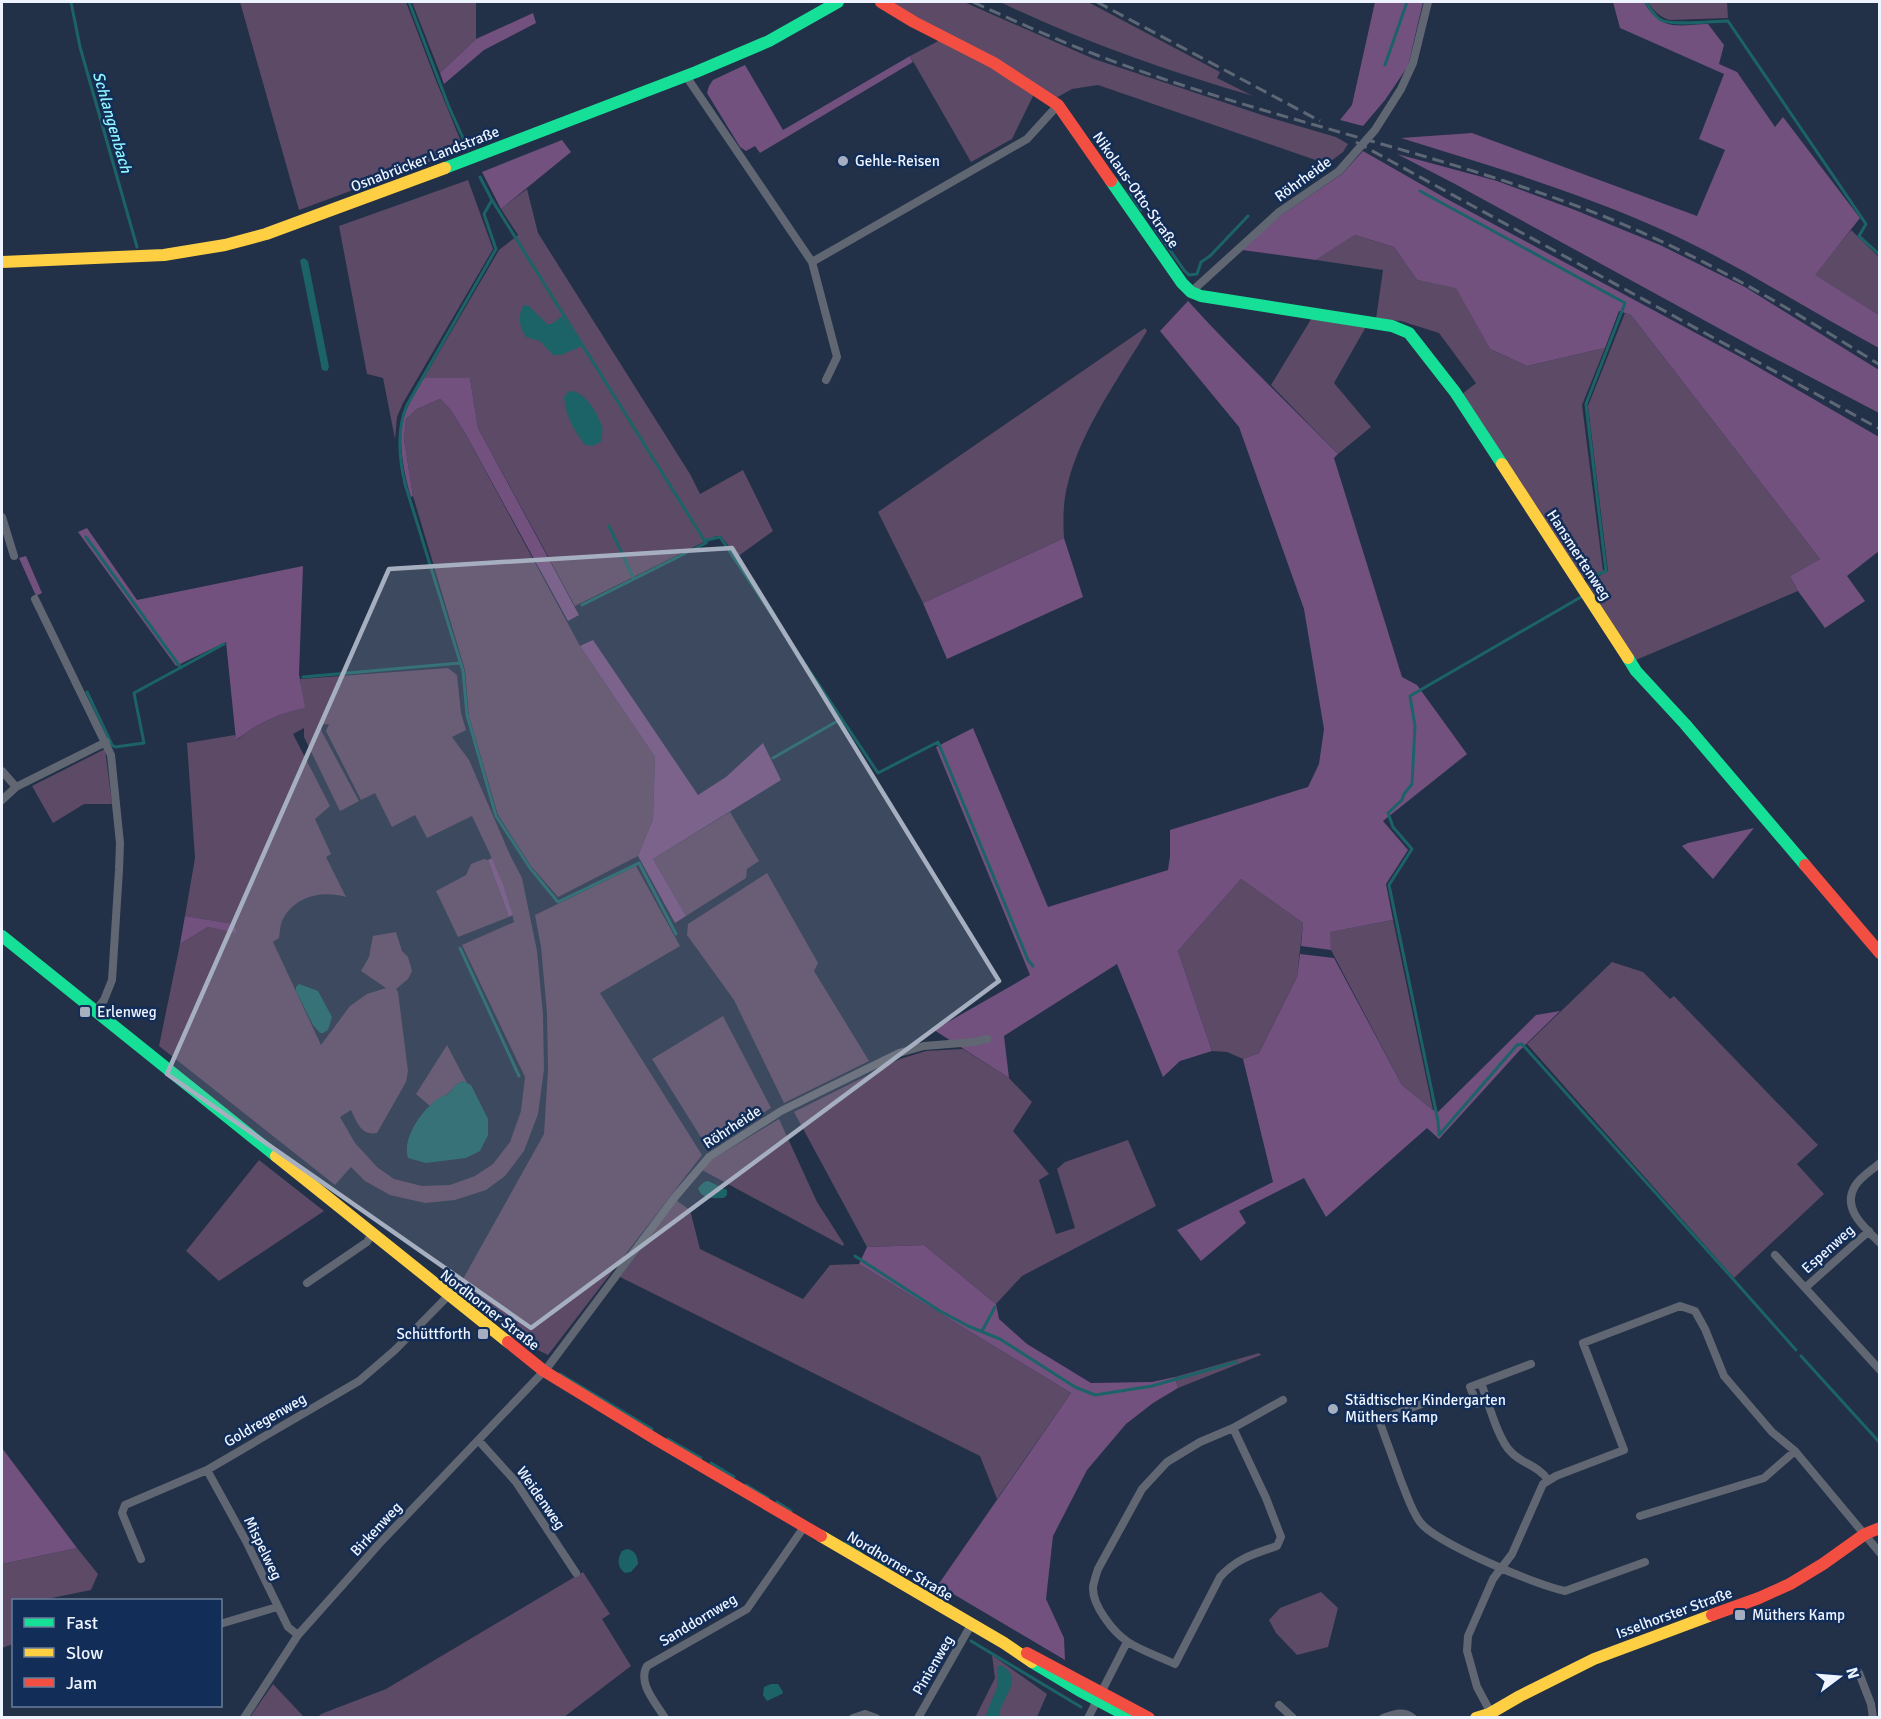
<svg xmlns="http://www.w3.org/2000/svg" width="1881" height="1719" viewBox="0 0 1881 1719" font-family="Signika,sans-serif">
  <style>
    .green { fill: #5c4a66; fill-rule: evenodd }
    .forest { fill: #72517f }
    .water { fill: #1c6368 }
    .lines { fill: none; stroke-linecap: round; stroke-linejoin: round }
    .stream { stroke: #1c6368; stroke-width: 3 }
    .street { stroke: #616772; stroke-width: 8 }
    .fast { stroke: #16e098; stroke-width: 12 }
    .slow { stroke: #ffcf43; stroke-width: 12 }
    .jam { stroke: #f24e42; stroke-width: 12 }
    .rail { stroke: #5e6775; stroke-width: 3; stroke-dasharray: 12 6; stroke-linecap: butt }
    .marked { fill: #a6afbf; fill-opacity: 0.2; stroke: #a6afbf; stroke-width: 4.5; stroke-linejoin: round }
    .poi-dot { fill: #a6afbf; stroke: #122d58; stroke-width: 2 }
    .labels { text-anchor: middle; stroke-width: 5; stroke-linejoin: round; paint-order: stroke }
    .street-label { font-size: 15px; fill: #edf4ff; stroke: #122d58 }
    .poi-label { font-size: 15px; fill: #edf4ff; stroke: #122d58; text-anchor: start }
    .water-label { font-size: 16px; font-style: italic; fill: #91f6fb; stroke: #122d58 }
  </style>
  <rect width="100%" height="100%" fill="#223048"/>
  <!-- green -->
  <path class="green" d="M240,2H406L435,78L464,149L299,210Z
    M412,2H476V39L440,73Z
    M891,2H964L1094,59L1271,118L1336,137L1348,144L1343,152L1327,164L1098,85L1072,89L1056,98Z
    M1000,2H1088L1220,72L1217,78L1253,96C1167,71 1082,41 1000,2Z
    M1648,2H1727L1728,18L1670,20C1659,17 1654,11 1648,2Z
    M942,39L1010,77L1034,94L1012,139L971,162L910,56Z
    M468,180L493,249L403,403L397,417L395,439L383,378L367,374L339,226Z
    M527,189L538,233L690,474L700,494L743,470L773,531L737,557L721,536H716L575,606L478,428L470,378H424L499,250L518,235L501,209Z
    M1851,230L1879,257V315L1814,275Z
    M1355,235L1394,247L1417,280L1456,287L1490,349L1527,366L1605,348L1582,405L1603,571L1582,579L1461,395L1476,383L1439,333L1401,321L1376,319L1383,270L1316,260Z
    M1625,313L1631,315L1820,559L1790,576L1798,591L1636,660L1587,583L1608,571L1588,406Z
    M1313,316L1367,325L1334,383L1371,427L1338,454L1271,385Z
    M1145,328L1147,331C1120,376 1080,432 1068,483C1063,501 1063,519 1064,538L923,603L878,512Z
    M440,399L450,409L465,433L580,646L655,757L653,819L638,856L558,897L531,866L498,815L469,716L465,670L413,496L404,439L406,419L417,409Z
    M448,668L457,675L461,713L466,730L452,737L469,760L510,855L522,878L537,951L543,1015L544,1069L538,1114L524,1151L505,1176L486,1190L455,1200L425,1203L390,1195L365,1181L351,1167L335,1185L159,1046L180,944L208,927L237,932L233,924L185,916L195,858L187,743L235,735L237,740C256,724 280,713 304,708L300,679ZM329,724L326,731L361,800L375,793L392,827L415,815L427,838L472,816C488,850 506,884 514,922L462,945L525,1077L521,1111L510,1142L493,1164L475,1176L450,1185L422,1186L394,1179L377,1167L355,1143L340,1117L351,1110C357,1122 361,1136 377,1133L406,1082L408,1071L398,992L396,989L408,979L412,971L408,957L402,951L396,932L373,936L369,957L361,971L386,988L367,994L350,1006L321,1045L273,942L279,938C280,932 280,924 283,919C295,896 323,890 346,897L326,857L331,854L315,819L330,806L293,734L304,728V737L340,811L359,801L322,732L320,725Z
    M105,749L112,804H84L53,823L32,786Z
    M730,812L759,861L747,869L746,878L686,916L653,859Z
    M484,859L488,860L509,917L458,937L436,891L466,875L471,864Z
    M636,866L680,946L600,993L702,1155L548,1355L530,1346L458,1288L544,1134L548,1070L547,1013L541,947L535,915Z
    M767,873L818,963L814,971L869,1061L784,1103L734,1000L687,935L688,924Z
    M1241,879L1303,923L1297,977L1259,1053L1243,1059L1227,1052L1212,1051L1178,951Z
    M1393,920L1433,1110L1402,1085L1331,950L1329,932Z
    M1612,962L1643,972L1670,999L1674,996L1818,1145L1797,1164L1824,1194L1734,1278L1527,1044Z
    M723,1016L771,1108L707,1147L652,1059Z
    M447,1045L467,1083L463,1081C455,1084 454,1089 447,1094C442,1098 436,1101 430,1106L416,1094Z
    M963,1049L1009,1078L1032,1102L1013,1131L1049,1174L1039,1180L1056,1234L1075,1228L1057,1169L1065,1162L1128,1140L1156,1206L1022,1276L996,1304L924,1245L867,1247L794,1112L900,1059L926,1051Z
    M779,1119L817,1202L844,1244L843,1246L702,1170L711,1160Z
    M259,1160L324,1211L219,1281L186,1251Z
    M677,1201L690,1210L700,1249L803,1299L830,1265L859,1264L1071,1393L997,1499L980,1456L620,1277Z
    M1259,1353L1261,1355L1178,1388L1175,1377Z
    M77,1548L98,1574L91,1590L42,1600H14L13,1644L2,1648V1564Z
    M583,1572L610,1614L602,1619L631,1666L564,1717L317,1718L321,1714L386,1689Z
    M1321,1592L1338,1608L1328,1647L1297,1655L1276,1633L1269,1620L1280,1608Z
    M992,1655L1047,1694L1037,1717L975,1718L995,1678Z
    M273,1684L304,1717H250Z"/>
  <!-- forest -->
  <path class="forest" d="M1375,2H1423L1408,66L1385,100L1363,126L1340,120L1352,105Z
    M1613,2H1644C1662,32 1677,25 1708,24L1724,45L1719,64L1737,72L1775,127L1783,117L1860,218L1815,275L1879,315V348C1808,310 1741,266 1667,232C1582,193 1491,166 1401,138L1472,133L1697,216L1725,150L1699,139L1724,74L1620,28Z
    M533,13L536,23L484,50L444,84L440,73L476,39Z
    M910,56L913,62L760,153L755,146L746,151L740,147L707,93L709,86L713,80L745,65L783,130Z
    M562,140L571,152L501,209L482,172Z
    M1363,151L1447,199L1746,360L1879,437V551L1847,576L1865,601L1825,628L1798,591L1790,576L1820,559L1631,315L1619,311L1605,348L1527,366L1490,349L1456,288L1417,280L1394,247L1355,235L1316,260L1242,250L1280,216L1342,174Z
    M1397,154L1497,181L1575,210L1660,245L1745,287L1879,370V413L1753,347L1455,184Z
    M1188,301C1236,354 1288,403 1338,454L1334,458L1402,677L1417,685L1467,754L1383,821L1408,850L1386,884L1393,920L1330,932L1331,950L1301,946L1303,923L1241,879L1178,951L1212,1051L1180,1061L1163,1077L1117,964L1004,1036L1009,1078L934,1030L1030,975L936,747L973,728L1048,907L1168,870L1170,856V830L1308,787L1319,764L1324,729L1304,609L1239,427L1160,331Z
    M424,378H470L478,428L579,615L568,621L465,433L450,409L440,399L417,409L406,419L404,439L413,496L411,497C404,475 397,438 404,416C409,403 417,390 424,378Z
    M87,528L137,600L303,566L299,674L305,708C280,713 256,724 236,740L226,642L176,666L78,532Z
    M1064,538L1083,597L947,659L923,603Z
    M26,556L42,593L36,596L19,558Z
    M593,640L698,795L726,777L763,743L781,780L653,859L686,916L675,923L638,856L653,819L655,757L580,646Z
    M1754,828L1713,879L1682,846L1688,843Z
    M492,858L503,884L513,915L509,917L488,860Z
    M185,916L234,924L237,933L208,927L180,944Z
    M1300,954L1334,958L1402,1085L1433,1110L1438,1112L1536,1015L1560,1011L1520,1050L1439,1139L1427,1128L1326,1217L1304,1178L1239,1211L1246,1223L1201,1261L1177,1230L1273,1182L1243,1059L1259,1053L1297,977Z
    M924,1245L996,1304L999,1319L1027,1344L1091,1383L1152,1382L1175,1377L1178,1388L1153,1403L1126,1424L1087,1470L1053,1536L1046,1599L1064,1638L1065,1660L938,1585L1071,1393L859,1264L867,1247Z
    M2,1448L77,1548L2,1564Z"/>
  <!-- water -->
  <path class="water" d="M304,258L308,261L329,367L327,371L322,370L300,260Z
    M524,305L529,306L547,324H552L562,316L582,346L561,355H553L540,341L526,337C519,326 517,316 524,305Z
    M569,391C585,390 597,413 602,426C603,431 602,436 601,442L592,446L585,445C573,429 566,417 564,397Z
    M299,984L318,991L332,1017L328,1030L323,1033H320L313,1025L296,991V987Z
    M463,1081L471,1085L488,1119V1135L480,1151L466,1158L426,1163L408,1158C402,1138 421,1112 436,1100C440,1097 445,1096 449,1093C455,1087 455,1084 463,1081Z
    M708,1181L727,1190V1195L724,1198C714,1198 702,1200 698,1188L704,1182Z
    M627,1549C635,1550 638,1557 638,1564L631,1572L625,1573C617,1567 617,1559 622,1551Z
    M1001,1665C1027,1679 999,1699 999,1717H985L997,1687V1667Z
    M771,1684H778L783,1692L782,1694L767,1701L763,1695L764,1687Z"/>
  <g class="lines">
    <!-- stream -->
    <path class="stream" d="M71,2L80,47L137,247
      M409,2L449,107L468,149
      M1646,2C1650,8 1654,16 1661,20C1672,26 1714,21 1728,21L1866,224L1859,236L1880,255
      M1385,65L1407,2
      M480,177L492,200L706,543
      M1128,190L1141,210
      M1420,191L1625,303L1586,404L1606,571L1594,576
      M492,200L484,214L496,249L407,405C396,430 399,458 405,484L463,671L467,715L496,816L530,868L558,902L639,863L676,934
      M1155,229L1184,270L1189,275L1197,274L1201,262L1210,256L1248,216
      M609,526L634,579
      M86,537L181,668
      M582,605L706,543L707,540L720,537L878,773L938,742L1028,960L1033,966
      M303,677L460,663
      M87,692L112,745L115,747L144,743L134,693L224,644
      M773,758L841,719
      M460,948L519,1076
      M1439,1135L1438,1121L1389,885L1412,849L1393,827L1388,813L1402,800L1404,794L1412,784L1415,726L1410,696L1581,597
      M1439,1135L1517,1045L1522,1044L1733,1279L1796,1350
      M855,1256L940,1311L968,1326L1000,1339L1075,1387L1095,1395L1152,1386L1236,1362
      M982,1331L995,1307
      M1801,1356L1880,1443
      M560,1374L652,1429
      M668,1439L701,1458
      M711,1463L734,1477
      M746,1485L768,1498
      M777,1502L791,1511
      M846,1543L861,1552
      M877,1562L889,1568
      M971,1641L1081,1707"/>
    <!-- street -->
    <path class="street" d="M686,76L812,262L837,357L826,380
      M812,262L1027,139L1058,105
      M1191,292L1279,212L1339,171L1375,130L1401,89L1413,63L1428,2
      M2,517L14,556
      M35,599L111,755L120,843L119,870L112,980L104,1000L95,1012
      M2,771L16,787
      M2,800L16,787L106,742
      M1880,1163C1872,1170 1860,1177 1855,1186C1841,1209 1865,1228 1880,1243
      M1775,1255L1880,1370
      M307,1283L367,1242L372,1234
      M1806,1287L1869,1231
      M1481,1383C1488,1401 1498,1440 1511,1452C1522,1464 1538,1465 1548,1480
      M1488,1400L1477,1404L1470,1387L1531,1364
      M1424,1403L1379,1420C1386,1440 1394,1461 1401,1481C1407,1495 1411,1510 1420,1522C1436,1543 1538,1586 1565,1591L1645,1562
      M1233,1428L1266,1498L1281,1537L1277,1546C1254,1554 1237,1558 1220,1577L1175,1664C1160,1657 1142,1651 1128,1642C1113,1632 1092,1605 1093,1587C1094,1581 1096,1575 1098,1569L1142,1489L1167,1462L1200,1442L1233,1428L1283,1400
      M479,1441L516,1482L576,1573
      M207,1470L246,1541L288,1627L298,1635
      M1640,1516L1764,1478L1795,1451
      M141,1559L122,1513L125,1505L207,1470L359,1381L395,1350L448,1296
      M220,1624L277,1607
      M1859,1673L1871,1704L1873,1718
      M1279,1705L1293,1718
      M1491,1713L1477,1687L1467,1651L1468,1636L1493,1579L1512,1554L1543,1484L1556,1476L1624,1450L1583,1343L1680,1306L1695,1311L1705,1329L1724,1376L1772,1432L1795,1451L1880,1553
      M244,1718L298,1635L379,1544L547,1368L675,1197L709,1157L781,1111L899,1053L924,1046L974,1042L987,1039
      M665,1718C656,1703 637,1683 647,1666L747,1609L804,1527
      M853,1718L865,1714L876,1718
      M918,1718L971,1625
      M1088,1718L1127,1642
      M1383,1718C1394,1714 1403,1710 1413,1718"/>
    <!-- fast -->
    <path class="fast" d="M445,168L696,72L769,41L838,2
      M1111,181L1182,283L1191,292L1201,296L1392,326L1409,333L1455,392L1502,464
      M1628,658L1636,671L1685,724L1805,865
      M2,936L276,1156
      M1032,1662L1082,1692L1131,1718"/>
    <!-- slow -->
    <path class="slow" d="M2,262L164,255L225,245L266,234L445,168
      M1502,464L1628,658
      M276,1156L508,1342
      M821,1536L1004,1643L1032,1662
      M1476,1718L1489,1714L1520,1696L1594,1659L1712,1615"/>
    <!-- jam -->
    <path class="jam" d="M881,2L914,22L994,63L1058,105L1111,181
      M1805,865L1880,953
      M508,1342L544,1371L657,1440L821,1536
      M1712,1615L1759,1598L1790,1584L1823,1564L1865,1534L1880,1528
      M1027,1653L1149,1718"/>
    <!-- rail -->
    <path class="rail" d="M973,2C1021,24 1068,45 1118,63C1268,118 1425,150 1574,205C1682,244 1783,304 1880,365
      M1097,2L1320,121
      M1356,142L1880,429"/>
  </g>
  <!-- marked area -->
  <path class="marked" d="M732,548L999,981L531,1328L167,1074L389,569Z"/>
  <!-- markers -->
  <g class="poi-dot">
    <circle cx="843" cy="161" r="6"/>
    <rect x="79" y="1006" width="12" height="12" rx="3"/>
    <rect x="477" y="1328" width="12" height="12" rx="3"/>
    <circle cx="1333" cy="1409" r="6"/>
    <rect x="1734" y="1609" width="12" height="12" rx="3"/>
  </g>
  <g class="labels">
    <!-- street labels -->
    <g class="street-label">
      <text transform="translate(425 159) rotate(-21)" y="5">Osnabrücker Landstraße</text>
      <text transform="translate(1303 179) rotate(-36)" y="5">Röhrheide</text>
      <text transform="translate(1136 190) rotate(55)" y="5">Nikolaus-Otto-Straße</text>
      <text transform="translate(1579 555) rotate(57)" y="5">Hansmertenweg</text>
      <text transform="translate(732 1127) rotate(-33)" y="5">Röhrheide</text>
      <text transform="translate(1828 1249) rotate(-42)" y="5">Espenweg</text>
      <text transform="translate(490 1310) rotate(38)" y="5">Nordhorner Straße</text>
      <text transform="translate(265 1420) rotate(-30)" y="5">Goldregenweg</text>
      <text transform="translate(541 1498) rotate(55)" y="5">Weidenweg</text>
      <text transform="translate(376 1529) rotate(-47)" y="5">Birkenweg</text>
      <text transform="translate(263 1548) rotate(64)" y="5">Mispelweg</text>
      <text transform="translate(900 1566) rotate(31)" y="5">Nordhorner Straße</text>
      <text transform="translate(1674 1613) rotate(-20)" y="5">Isselhorster Straße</text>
      <text transform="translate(698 1620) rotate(-31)" y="5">Sanddornweg</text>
      <text transform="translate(933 1665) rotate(-60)" y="5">Pinienweg</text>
    </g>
    <!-- poi labels -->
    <g class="poi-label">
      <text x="855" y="166">Gehle-Reisen</text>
      <text x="97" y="1017">Erlenweg</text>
      <text x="471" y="1339" text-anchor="end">Schüttforth</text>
      <text x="1345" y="1405">Städtischer Kindergarten<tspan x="1345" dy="17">Müthers Kamp</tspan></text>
      <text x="1752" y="1620">Müthers Kamp</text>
    </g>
    <!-- water labels -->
    <g class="water-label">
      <text transform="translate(113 122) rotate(74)" y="6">Schlangenbach</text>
    </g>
  </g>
  <!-- border -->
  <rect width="1881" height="1719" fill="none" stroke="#edf4ff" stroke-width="6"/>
  <!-- legend -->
  <rect x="12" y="1599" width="210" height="108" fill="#122d58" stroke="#6a7d9b" stroke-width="1.5"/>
  <rect x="24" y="1618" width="30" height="9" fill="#16e098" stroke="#6a7d9b" stroke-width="1.5"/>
  <text x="66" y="1629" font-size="18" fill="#edf4ff">Fast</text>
  <rect x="24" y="1648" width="30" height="9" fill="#ffcf43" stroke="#6a7d9b" stroke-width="1.5"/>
  <text x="66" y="1659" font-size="18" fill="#edf4ff">Slow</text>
  <rect x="24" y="1678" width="30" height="9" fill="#f24e42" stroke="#6a7d9b" stroke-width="1.5"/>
  <text x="66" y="1689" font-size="18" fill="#edf4ff">Jam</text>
  <!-- north arrow -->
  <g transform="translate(1839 1677) rotate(74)" stroke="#122d58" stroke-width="4.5" paint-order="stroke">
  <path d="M0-4.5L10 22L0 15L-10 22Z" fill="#edf4ff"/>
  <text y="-9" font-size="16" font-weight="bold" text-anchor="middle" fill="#edf4ff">N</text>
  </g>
</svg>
